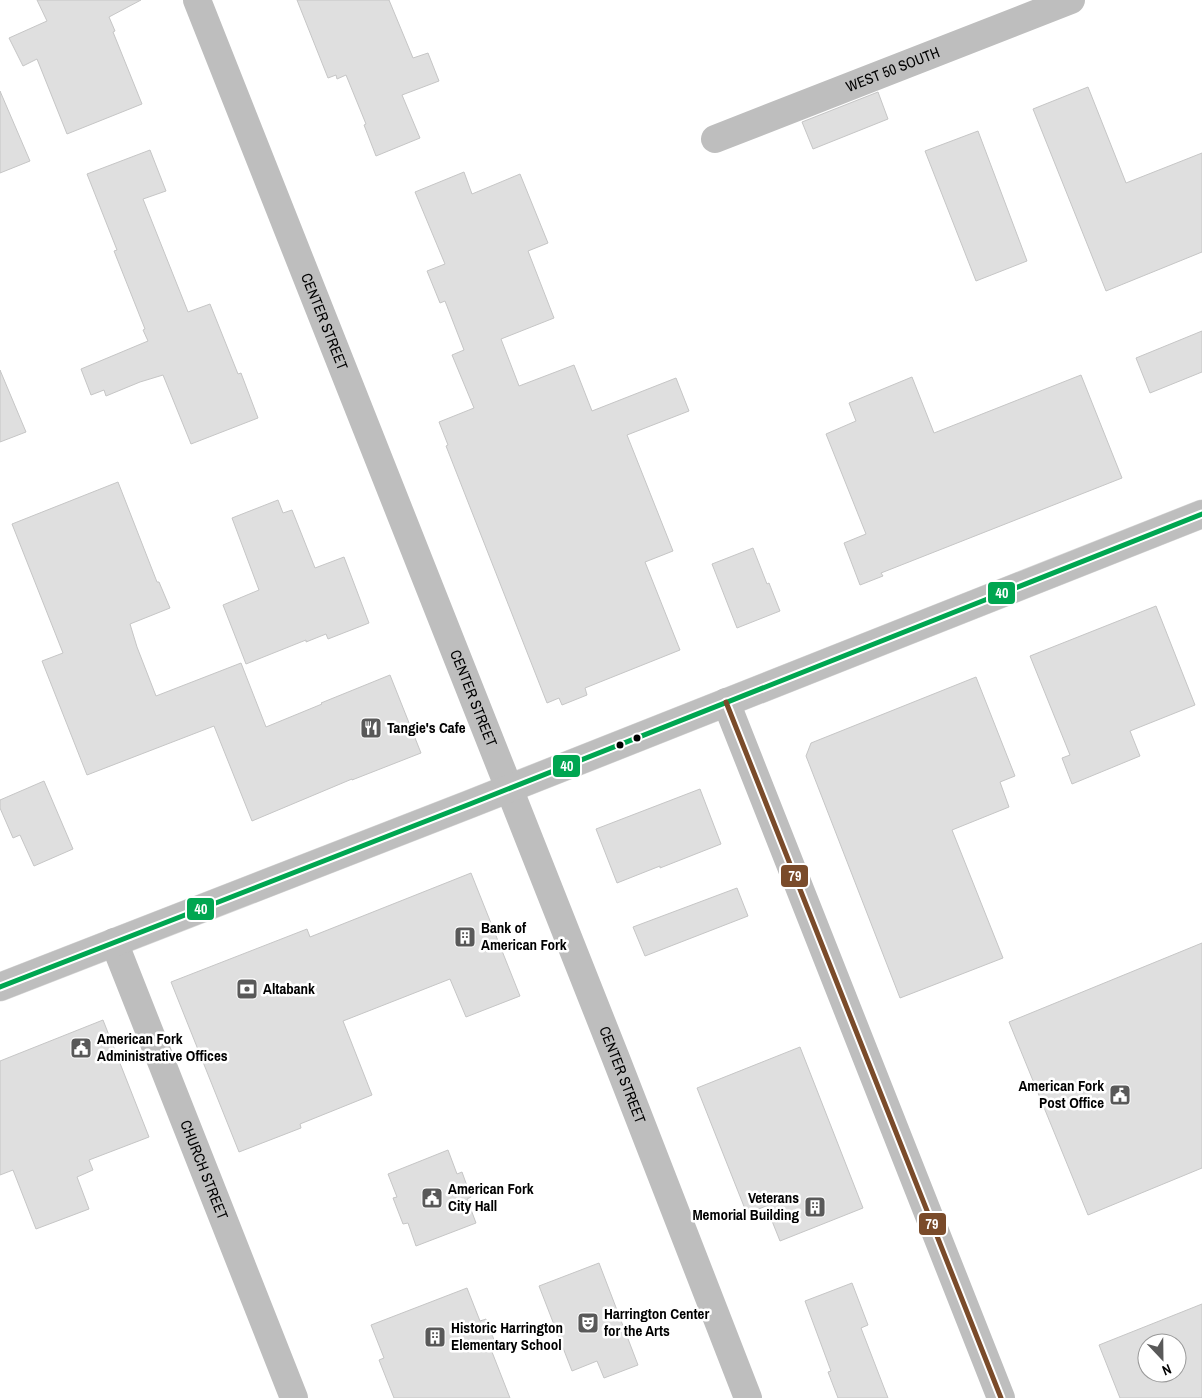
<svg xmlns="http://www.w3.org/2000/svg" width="1202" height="1398" viewBox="0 0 1202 1398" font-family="'Archivo Narrow',sans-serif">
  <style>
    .building { fill: #dfdfdf; stroke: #c6c6c6; fill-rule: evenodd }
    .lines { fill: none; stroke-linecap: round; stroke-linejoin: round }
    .major-casing { stroke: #dbdbdb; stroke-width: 29 }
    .minor { stroke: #bebebe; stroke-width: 28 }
    .major { stroke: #bebebe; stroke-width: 28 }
    .bus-1-casing { stroke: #fff; stroke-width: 9 }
    .bus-2-casing { stroke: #fff; stroke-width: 9 }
    .bus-1 { stroke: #00a651; stroke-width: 5 }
    .bus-2 { stroke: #7a4b2a; stroke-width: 5 }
    .bus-dot { fill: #000; stroke: #fff; stroke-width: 2 }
    .labels { text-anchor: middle; stroke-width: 5; stroke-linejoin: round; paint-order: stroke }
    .street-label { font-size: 15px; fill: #000; stroke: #fff }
    .poi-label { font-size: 15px; font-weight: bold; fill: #000; stroke: #fff; text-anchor: start }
    .line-badge { stroke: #fff; stroke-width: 2 }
    .badge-label { font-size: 14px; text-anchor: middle; font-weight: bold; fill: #fff }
  </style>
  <rect width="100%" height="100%" fill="#fff"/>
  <!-- building -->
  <path class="building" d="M37,0H141L109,17L115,31L113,32L142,104L67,134L37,59L23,66L9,38L47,21Z
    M297,0H389L413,58L428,53L439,81L402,95L420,138L376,156L364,125L366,124L346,75L337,79L336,75L328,78Z
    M1088,87L1126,183L1202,153V252L1106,291L1033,109Z
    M0,91L30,161L0,173Z
    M878,92L888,119L813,149L802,122Z
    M978,131L1027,261L976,281L925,151Z
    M150,150L166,191L143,199L188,312L210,304L238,374L241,373L258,418L191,444L163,375L140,382L106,396L104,390L91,395L81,369L148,341L143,330L145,329L114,251L117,250L87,174Z
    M464,172L472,194L520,174L548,243L528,251L554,318L501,339L519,386L574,365L592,411L676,378L689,411L627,435L673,551L645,562L680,650L585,688L587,695L562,705L559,698L547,703L446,446L448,445L439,422L474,408L452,355L464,350L445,301L440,303L427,271L445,264L415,192Z
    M1202,331V372L1150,393L1136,358Z
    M0,370L26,432L0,442Z
    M1081,375L1122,478L881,573L883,576L860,585L844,543L866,534L826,434L856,421L849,403L912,377L934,433Z
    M118,482L157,582H159L170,608L130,624L137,647L156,696L241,663L266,727L322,704L321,703L390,675L421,753L352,780V779L252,821L214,726L87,775L42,661L63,653L12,524Z
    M278,500L283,513L292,510L315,568L344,557L369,623L328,639L326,634L306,642V640L246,664L223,605L259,590L232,518Z
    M753,548L767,584L769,583L780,611L737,628L712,564Z
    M1156,606L1195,705L1130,731L1140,756L1072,784L1062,758L1070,755L1030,656Z
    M976,677L1015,776L1000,782L1009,807L952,830L1003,958L900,998L806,756L811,743Z
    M44,781L73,849L34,866L20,835L13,838L0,808V800Z
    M700,789L721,844L660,868V866L617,883L596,829Z
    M471,873L520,996L466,1017L450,979L343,1021L372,1095L300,1124L301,1128L239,1152L171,982L307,929L310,937Z
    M737,888L748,916L645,956L633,927Z
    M1202,943V1168L1088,1215L1009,1022Z
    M103,1020L149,1137L89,1160L93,1170L77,1177L89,1209L36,1229L13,1170L0,1175V1061Z
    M800,1047L863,1208L780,1241L766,1206L747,1214L697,1088Z
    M448,1150L457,1174L462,1172L471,1197L467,1199L476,1223L416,1246L408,1223L403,1224L393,1198L397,1197L388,1174Z
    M599,1263L638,1365L604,1378L597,1361L572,1371L539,1286Z
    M852,1283L868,1325L861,1328L888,1398H838L828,1372L831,1371L805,1301Z
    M467,1288L480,1321L486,1319L498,1350L492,1352L510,1398H394L379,1360L384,1358L371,1325Z
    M1202,1304V1398H1120L1099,1345ZM1147,1343H1177V1373H1147Z"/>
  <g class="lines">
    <!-- major casing -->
    <g class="major-casing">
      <path id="major" d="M0,987L470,804L1202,514"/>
    </g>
    <!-- minor -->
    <g class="minor">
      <path id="s1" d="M197,0L615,1056L748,1398"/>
      <path id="s2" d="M715,139L1071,0"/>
      <path d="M726,702L1001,1398"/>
      <path id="s3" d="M114,942L294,1398"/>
    </g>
    <!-- major -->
    <use href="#major" class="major"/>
    <!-- bus-1 casing -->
    <g class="bus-1-casing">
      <path id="bus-1" d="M0,987L470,804L1202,514"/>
    </g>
    <!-- bus-2 casing -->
    <g class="bus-2-casing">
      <path id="bus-2" d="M726,702L1001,1398"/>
    </g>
    <!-- bus-1 -->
    <use href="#bus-1" class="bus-1"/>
    <!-- bus-2 -->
    <use href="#bus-2" class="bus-2"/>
  </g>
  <!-- icons -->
  <defs>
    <g id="restaurant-square" transform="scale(1.125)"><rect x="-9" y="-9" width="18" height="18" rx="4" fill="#595959" stroke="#fff"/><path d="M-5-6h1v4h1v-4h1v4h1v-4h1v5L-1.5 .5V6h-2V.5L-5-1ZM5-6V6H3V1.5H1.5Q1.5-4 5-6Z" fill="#fff"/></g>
    <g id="building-square" transform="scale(1.125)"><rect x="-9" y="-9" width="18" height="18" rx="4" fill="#595959" stroke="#fff"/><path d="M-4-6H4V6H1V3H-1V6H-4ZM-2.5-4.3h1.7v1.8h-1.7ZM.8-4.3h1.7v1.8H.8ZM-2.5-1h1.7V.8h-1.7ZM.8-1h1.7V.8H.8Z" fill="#fff"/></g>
    <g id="bank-square" transform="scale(1.125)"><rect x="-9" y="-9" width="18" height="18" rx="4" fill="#595959" stroke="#fff"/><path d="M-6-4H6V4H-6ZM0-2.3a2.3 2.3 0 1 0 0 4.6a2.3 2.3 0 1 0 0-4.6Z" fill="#fff"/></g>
    <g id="civic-square" transform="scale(1.125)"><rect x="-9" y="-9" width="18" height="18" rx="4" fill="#595959" stroke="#fff"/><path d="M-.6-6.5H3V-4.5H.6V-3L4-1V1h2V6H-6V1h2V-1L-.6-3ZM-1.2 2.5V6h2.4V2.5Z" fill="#fff"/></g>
    <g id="theatre-square" transform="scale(1.125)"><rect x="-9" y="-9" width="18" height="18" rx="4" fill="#595959" stroke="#fff"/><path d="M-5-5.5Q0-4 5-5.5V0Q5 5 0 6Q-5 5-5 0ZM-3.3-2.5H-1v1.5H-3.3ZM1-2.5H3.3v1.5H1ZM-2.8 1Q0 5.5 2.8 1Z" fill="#fff"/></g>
  </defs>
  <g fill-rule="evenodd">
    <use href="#restaurant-square" x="371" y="728"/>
    <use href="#building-square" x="465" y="937"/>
    <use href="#bank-square" x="247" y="989"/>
    <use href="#civic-square" x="81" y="1048"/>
    <use href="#civic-square" x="1120" y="1095"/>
    <use href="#civic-square" x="432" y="1198"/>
    <use href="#building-square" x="815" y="1207"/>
    <use href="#theatre-square" x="588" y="1323"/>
    <use href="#building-square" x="435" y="1337"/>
  </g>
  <!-- markers -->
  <g class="bus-dot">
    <circle cx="637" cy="738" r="4.5"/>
    <circle cx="620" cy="745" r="4.5"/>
  </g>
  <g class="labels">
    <!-- street labels -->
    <g class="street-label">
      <text dy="5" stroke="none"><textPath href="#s2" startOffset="191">WEST 50 SOUTH</textPath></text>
      <text dy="5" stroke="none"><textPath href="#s1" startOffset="346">CENTER STREET</textPath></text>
      <text dy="5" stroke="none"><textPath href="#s1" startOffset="751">CENTER STREET</textPath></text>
      <text dy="5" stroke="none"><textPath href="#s1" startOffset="1156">CENTER STREET</textPath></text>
      <text dy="5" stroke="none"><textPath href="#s3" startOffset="245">CHURCH STREET</textPath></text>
    </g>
    <!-- poi labels -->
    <g class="poi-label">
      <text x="387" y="733">Tangie's Cafe</text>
      <text x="481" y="933">Bank of<tspan x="481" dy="17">American Fork</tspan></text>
      <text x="263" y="994">Altabank</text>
      <text x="97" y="1044">American Fork<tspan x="97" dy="17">Administrative Offices</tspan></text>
      <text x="1104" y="1091" text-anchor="end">American Fork<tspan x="1104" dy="17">Post Office</tspan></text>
      <text x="448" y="1194">American Fork<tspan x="448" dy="17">City Hall</tspan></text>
      <text x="799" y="1203" text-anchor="end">Veterans<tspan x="799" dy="17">Memorial Building</tspan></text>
      <text x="604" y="1319">Harrington Center<tspan x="604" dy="17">for the Arts</tspan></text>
      <text x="451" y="1333">Historic Harrington<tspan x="451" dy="17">Elementary School</tspan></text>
    </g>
  </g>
  <g class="line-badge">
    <rect x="987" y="581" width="29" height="24" rx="5" fill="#00a651"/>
    <rect x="552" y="754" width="29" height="24" rx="5" fill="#00a651"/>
    <rect x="780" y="864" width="29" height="24" rx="5" fill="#7a4b2a"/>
    <rect x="186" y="897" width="29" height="24" rx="5" fill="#00a651"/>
    <rect x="918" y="1212" width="29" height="24" rx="5" fill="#7a4b2a"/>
  </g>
  <g class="badge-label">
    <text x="1002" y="598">40</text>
    <text x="567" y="771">40</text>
    <text x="795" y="881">79</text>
    <text x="201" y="914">40</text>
    <text x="932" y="1229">79</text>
  </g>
  <!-- north arrow -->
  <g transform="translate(1162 1358) rotate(158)"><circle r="24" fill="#ffffff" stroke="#999999"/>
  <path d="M0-4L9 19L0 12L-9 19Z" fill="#595959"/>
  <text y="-8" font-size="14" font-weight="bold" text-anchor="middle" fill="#000000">N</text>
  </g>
</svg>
